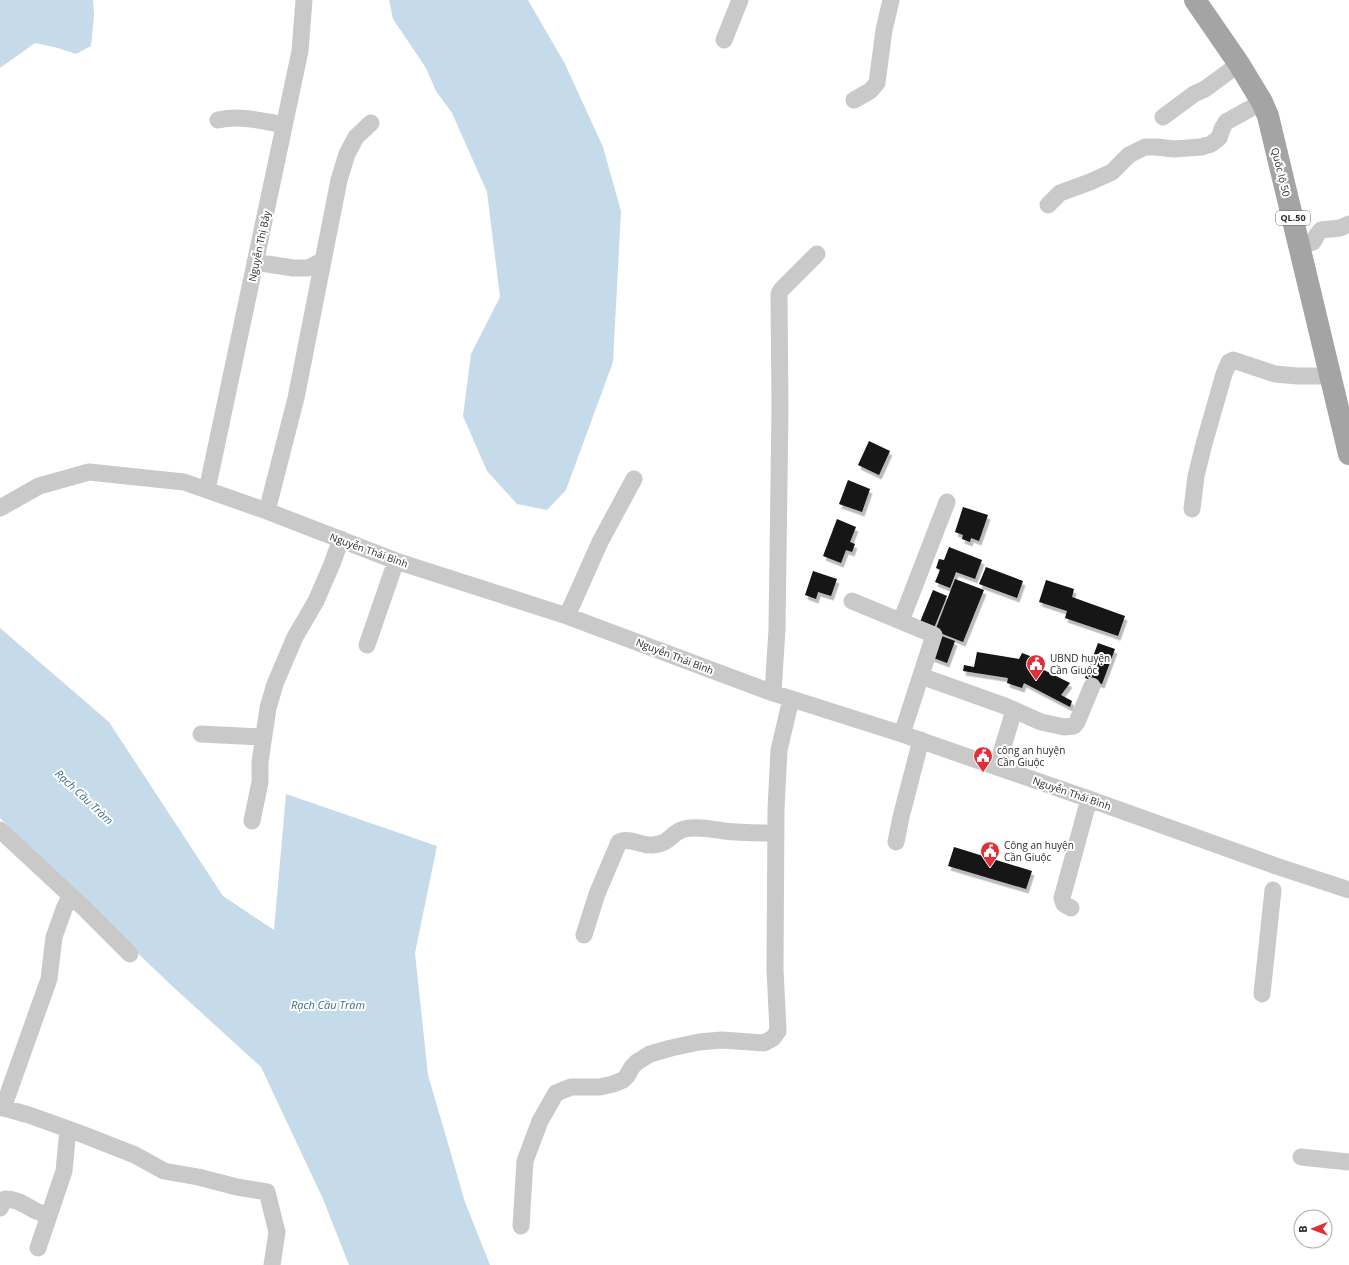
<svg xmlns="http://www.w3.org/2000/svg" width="1349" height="1265" viewBox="0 0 1349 1265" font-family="'Open Sans',sans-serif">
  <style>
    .water { fill: #c5dbea }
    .building { fill: #131313; filter: url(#shadow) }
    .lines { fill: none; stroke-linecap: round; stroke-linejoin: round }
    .minor { stroke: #c9c9c9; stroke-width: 17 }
    .major { stroke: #a4a4a4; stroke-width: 22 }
    .labels { text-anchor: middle; stroke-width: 4; stroke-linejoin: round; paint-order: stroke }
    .shield { fill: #fff; stroke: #6b6b6b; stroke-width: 1 }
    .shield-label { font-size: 9px; font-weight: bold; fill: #2c2c2c }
    .street-label { font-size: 10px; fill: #2c2c2c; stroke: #fff }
    .poi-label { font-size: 10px; fill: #2c2c2c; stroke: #fff; text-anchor: start }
    .water-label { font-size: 11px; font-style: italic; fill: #3c6b8c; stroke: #fff }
  </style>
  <defs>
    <filter id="shadow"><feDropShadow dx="2.5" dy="4.5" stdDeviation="0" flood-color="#0004"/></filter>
  </defs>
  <rect width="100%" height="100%" fill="#fff"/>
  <!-- water -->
  <path class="water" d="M0,0H93L94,15L91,46L76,54L58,48L35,43L0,68Z
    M389,0H528L565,64L603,147L621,211L613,362L566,490L547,510L517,504L487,471L463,416L471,354L500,297L487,192L452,113L436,91L426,68L393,19Z
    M0,628L109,722L223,896L274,930L286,794L437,846L415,953L428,1075L465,1202L490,1265H349L323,1199L261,1067L171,985L79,897L0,818Z"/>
  <!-- building -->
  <path class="building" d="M869,441L890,451L879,475L858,465Z
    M848,480L870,489L862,512L839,504Z
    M963,507L988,515L979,541L971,538L970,542L962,539L963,535L955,532Z
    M837,519L856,527L850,542L855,544L852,552L846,550L841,563L823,556Z
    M949,547L982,560L975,579L956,572L950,588L935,582L940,570L936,568L939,559L944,560Z
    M986,567L1023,581L1017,598L979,584Z
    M813,571L837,579L831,596L818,592L816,599L805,595Z
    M955,579L984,590L963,642L935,631Z
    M1046,580L1074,589L1072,597L1125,616L1118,636L1065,618L1067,611L1039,602Z
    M933,590L947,596L934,628L920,622Z
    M939,635L955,641L947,663L931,657Z
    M1098,643L1115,649L1102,684L1085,678Z
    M977,652L1019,659L1022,653L1030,656L1028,662L1070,683L1061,695L1072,701L1070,707L1024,683L1022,688L1007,683L1008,678L963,671L964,665L974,667Z
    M954,847L1032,871L1026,889L948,866Z"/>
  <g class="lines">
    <!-- minor -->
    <path class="minor" d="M724,40L740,0
      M854,100L870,91L877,83L884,30L891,0
      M1163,117L1194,94L1205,89L1239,64
      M218,120C241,115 262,121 284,125
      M1048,205L1060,193L1090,182L1112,172L1129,155L1145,147H1156L1174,149L1201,147L1211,144L1219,138L1222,129L1226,122L1262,102
      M1299,246L1313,242L1317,235L1321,230L1340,228L1349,224
      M255,262L293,268H308L322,261
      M207,490L300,51L304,0
      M0,508L39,486L89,472L184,482L267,511L396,561L567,616L773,693L902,734L1089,799L1276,866L1349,890
      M1192,509L1196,476L1204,444L1224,374L1229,362L1233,360L1275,374L1298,376H1330
      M267,511L296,398L339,180L347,154L356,137L371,123
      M852,601L934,635L902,734
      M567,616L600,542L634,479
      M901,621L947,502
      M367,645L396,561
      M921,676L1005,706L1041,722L1064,727L1074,726L1077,722L1092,686
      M773,693L777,629L780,409L779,294L781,290L817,254
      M201,734L262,737
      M997,767L1014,710
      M252,821L260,782V762L268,708L275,684L295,637L316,601L332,564L341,539
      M0,830L85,909L130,954
      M896,842L901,817L921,740
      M1071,908L1064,904L1062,898L1089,799
      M584,935L597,894L619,842C629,837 642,846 652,845C671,844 670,833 684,829C697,826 711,829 724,831C741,833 759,833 776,833
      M1262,994L1273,890
      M0,1107L29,1115L79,1133L135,1155L164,1171L198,1177L237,1187L267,1192L277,1232L272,1265
      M3,1108L49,979L54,937L64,909L70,896
      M1301,1157L1349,1162
      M0,1208L5,1199C18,1199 26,1206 36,1211C40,1213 45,1214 49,1215
      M521,1226L525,1161L540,1121L556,1093L571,1087H600L613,1084L623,1080L627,1076L632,1067L637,1062L650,1054L671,1048L699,1042L722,1040L764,1043L773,1038L778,1031L775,969L776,809L779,750L791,699
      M38,1248L64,1171L68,1129"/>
    <!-- major -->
    <path class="major" d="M1195,0L1239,64L1262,102L1268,116L1349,454"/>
  </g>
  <!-- icons -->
  <defs>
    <g id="civic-pin" transform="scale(1)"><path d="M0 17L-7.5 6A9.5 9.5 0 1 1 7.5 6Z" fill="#e22f37" stroke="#fff"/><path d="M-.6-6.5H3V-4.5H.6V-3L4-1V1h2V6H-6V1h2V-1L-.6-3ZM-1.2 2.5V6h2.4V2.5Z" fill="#fff"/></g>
  </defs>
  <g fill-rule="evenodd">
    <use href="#civic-pin" x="1036" y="664"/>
    <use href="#civic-pin" x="983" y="756"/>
    <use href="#civic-pin" x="990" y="851"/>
  </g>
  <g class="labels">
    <!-- shield labels -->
    <rect class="shield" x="1276" y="211" width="34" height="14" rx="3"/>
    <g class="shield-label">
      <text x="1293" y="221">QL.50</text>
    </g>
    <!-- street labels -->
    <g class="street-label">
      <text transform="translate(1281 172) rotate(76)" y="4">Quốc lộ 50</text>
      <text transform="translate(259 246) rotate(-78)" y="4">Nguyễn Thị Bảy</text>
      <text transform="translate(369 550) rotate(20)" y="4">Nguyễn Thái Bình</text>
      <text transform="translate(675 656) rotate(21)" y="4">Nguyễn Thái Bình</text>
      <text transform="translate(1072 793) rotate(19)" y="4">Nguyễn Thái Bình</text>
    </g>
    <!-- poi labels -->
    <g class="poi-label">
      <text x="1050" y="662">UBND huyện<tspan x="1050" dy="12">Cần Giuộc</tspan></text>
      <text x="997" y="754">công an huyện<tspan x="997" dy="12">Cần Giuộc</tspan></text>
      <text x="1004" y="849">Công an huyện<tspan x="1004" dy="12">Cần Giuộc</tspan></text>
    </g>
    <!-- water labels -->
    <g class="water-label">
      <text transform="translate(84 797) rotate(43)" y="4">Rạch Cầu Tràm</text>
      <text x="328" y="1009">Rạch Cầu Tràm</text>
    </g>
  </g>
  <!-- north arrow -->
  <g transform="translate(1313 1229) rotate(269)"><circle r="19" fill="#ffffff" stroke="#ababab"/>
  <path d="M0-3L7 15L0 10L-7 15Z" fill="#e22f37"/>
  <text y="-6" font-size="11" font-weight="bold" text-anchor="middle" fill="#2c2c2c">B</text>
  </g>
</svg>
